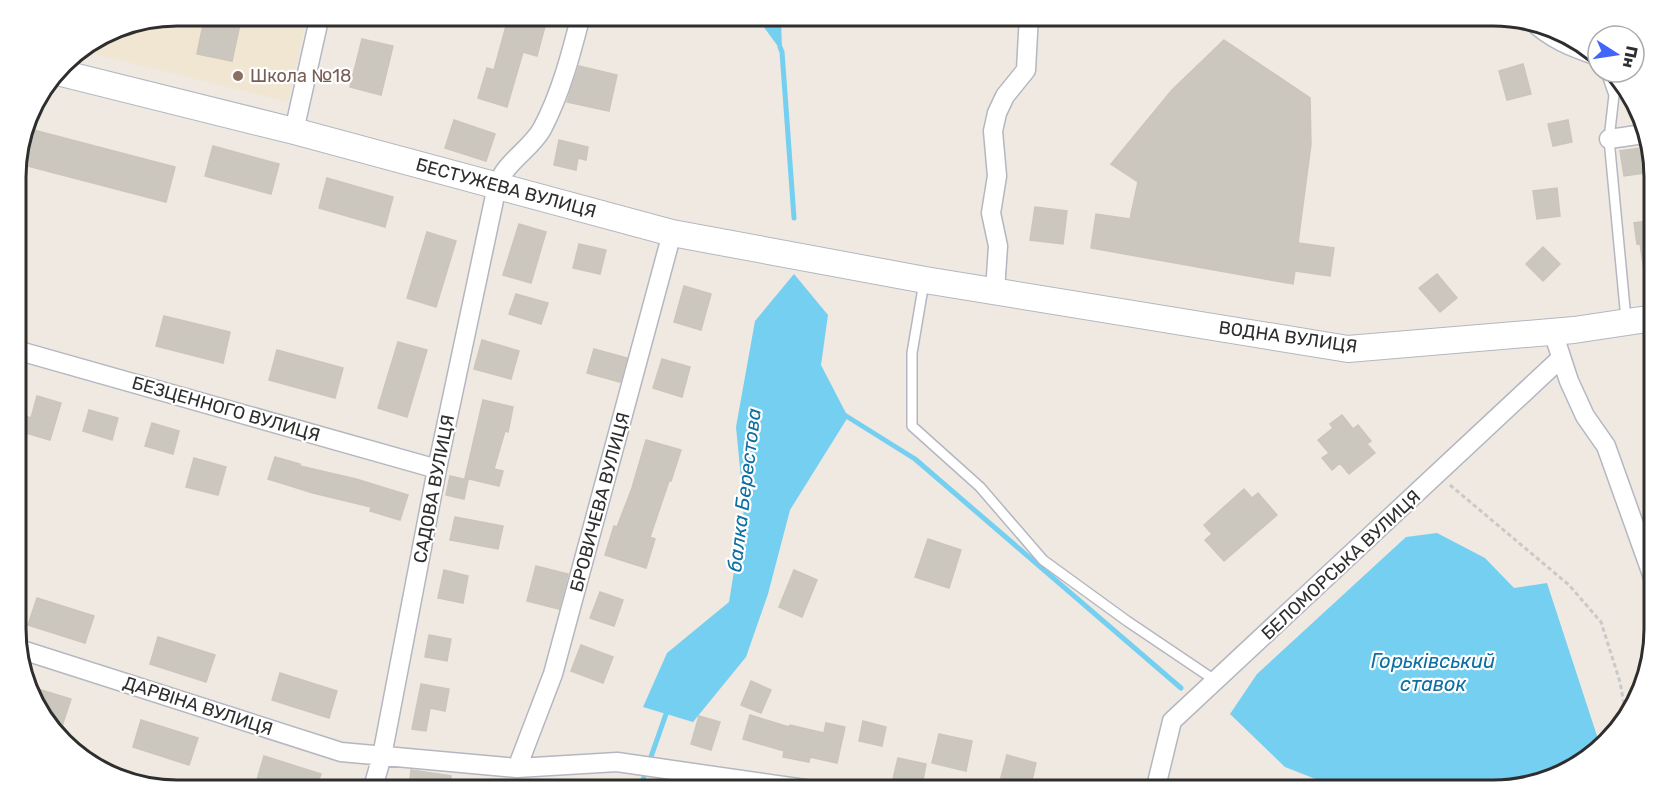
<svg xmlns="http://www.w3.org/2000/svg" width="1670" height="806" viewBox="0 0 1670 806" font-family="Rubik,sans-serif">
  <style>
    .education { fill: #f0e6d1 }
    .water { fill: #75cff0 }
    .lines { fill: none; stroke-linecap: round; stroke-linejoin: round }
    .stream { stroke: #75cff0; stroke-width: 5 }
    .building { fill: #cbc7bf; stroke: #cbc5ba; stroke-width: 1.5 }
    .lane-casing { stroke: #b4b7c1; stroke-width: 12 }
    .street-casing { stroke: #b4b7c1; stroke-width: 21 }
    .secondary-casing { stroke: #b4b7c1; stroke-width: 28 }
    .path { stroke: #c9c9c9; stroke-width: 3; stroke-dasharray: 4.5 3; stroke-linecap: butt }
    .lane { stroke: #fff; stroke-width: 9 }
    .street { stroke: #fff; stroke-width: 18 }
    .secondary { stroke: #fff; stroke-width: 26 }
    .education-dot { fill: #8d6e63; stroke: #fff; stroke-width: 2 }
    .labels { text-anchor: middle; stroke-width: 4.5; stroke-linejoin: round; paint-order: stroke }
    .education-label { font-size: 18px; fill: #785e54; stroke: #fff; text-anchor: start }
    .street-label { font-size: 18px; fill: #2e2e2e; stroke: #fff }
    .water-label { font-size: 20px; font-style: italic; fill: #0d6fa3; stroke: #fff }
    .rim { fill: none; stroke: #2e2e2e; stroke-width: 3 }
  </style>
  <rect width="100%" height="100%" fill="#efe9e1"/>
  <!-- education -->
  <path class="education" d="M176,15H307L288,102L78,50L115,27Z"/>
  <!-- water -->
  <path class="water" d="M755,15H781L782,52Z
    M794,274L828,315L821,365L848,417L790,510L768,594L746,657L693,722L643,707L667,653L729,602L744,509L736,427L755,321Z
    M1437,533L1485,558L1514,588L1547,583L1600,745L1583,764L1504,791H1346L1285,767L1230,714L1257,674L1406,537Z"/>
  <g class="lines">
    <!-- stream -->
    <path class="stream" d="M780,47L782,52L794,218
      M843,414L915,459L1181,688
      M639,791L666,714L670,709"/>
  </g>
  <!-- building -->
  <path class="building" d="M205,15H242L232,61L197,54Z
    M509,15H548L537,56L523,52L507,107L478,98L487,68L494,70Z
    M362,39L393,46L381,95L350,87Z
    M1224,40L1310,98L1311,144L1298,243L1334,248L1330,276L1295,271L1293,284L1091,248L1096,214L1130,219L1138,182L1111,164L1172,90Z
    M1523,64L1531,94L1507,100L1499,71Z
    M579,66L617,75L609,111L567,102Z
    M454,120L495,134L486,161L445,148Z
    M1568,120L1572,142L1553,146L1548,124Z
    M26,128L175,167L166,202L16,163Z
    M559,140L588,147L586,160L578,158L576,170L554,165Z
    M213,146L279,164L271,194L205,176Z
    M1647,147L1651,172L1624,176L1620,151Z
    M327,178L393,197L385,227L319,208Z
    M1557,188L1560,216L1537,219L1533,191Z
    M1035,207L1067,211L1063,244L1030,240Z
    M1654,220V284L1646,285L1640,243L1637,244L1634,223Z
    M519,224L546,232L531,283L503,275Z
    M427,232L456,241L436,307L407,298Z
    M579,244L606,250L600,274L573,268Z
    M1543,247L1560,264L1543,281L1526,264Z
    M1437,274L1457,298L1440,312L1419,288Z
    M684,286L711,294L701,330L674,322Z
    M516,294L548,303L541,324L509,314Z
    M164,316L230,332L223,363L156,346Z
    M482,340L519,351L511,379L474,369Z
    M398,342L427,350L407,417L378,408Z
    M594,349L627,358L620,382L587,373Z
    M277,350L343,368L335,398L269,380Z
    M662,359L690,367L682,397L653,388Z
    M37,396L61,403L50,440L16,430V413L31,418Z
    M483,400L513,407L508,432L505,431L494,469L503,471L499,486L465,478Z
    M89,410L118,418L112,440L83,431Z
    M1342,415L1353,429L1358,425L1371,441L1367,444L1375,453L1349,474L1340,463L1332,470L1322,458L1329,453L1318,440L1333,428L1330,424Z
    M152,423L179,431L173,454L145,446Z
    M646,440L681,450L671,481H669L650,537L655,539L646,568L605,555L614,526L617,527L632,488Z
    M275,457L300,464V466L356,479L408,495L400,520L370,511L371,507L313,493L268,479Z
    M194,458L226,467L218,495L186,487Z
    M450,476L468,480L464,499L446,495Z
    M1244,489L1252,498L1258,493L1277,515L1224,561L1205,540L1212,534L1204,525Z
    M455,517L503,526L498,549L450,540Z
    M928,539L961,550L949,588L915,577Z
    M536,566L568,574L559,609L527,601Z
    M444,570L468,576L463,603L438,598Z
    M794,570L817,580L802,617L779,607Z
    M600,592L623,600L614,626L590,618Z
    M37,598L94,616L85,643L28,625Z
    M429,635L451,639L447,661L425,657Z
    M158,637L215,655L206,682L150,664Z
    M581,645L613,657L603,683L571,671Z
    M280,673L337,691L329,718L272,700Z
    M751,681L771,690L761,713L741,705Z
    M421,684L449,689L445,711L430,708L426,731L412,729Z
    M31,687L71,699L62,726L46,721Z
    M750,715L789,727L790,725L824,733L826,723L845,727L837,763L810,757L809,762L783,757L784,751L743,739Z
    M699,716L720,722L711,750L691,744Z
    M141,720L198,738L189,765L133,747Z
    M863,721L886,727L882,746L859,741Z
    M939,734L972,741L966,771L932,763Z
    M1007,755L1036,763L1030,789L1000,781Z
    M264,756L321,774L315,791H280L256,783Z
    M898,758L926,764L922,785L893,779Z
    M411,770L451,776L449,791L409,788Z"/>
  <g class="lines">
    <!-- lane casing -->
    <g class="lane-casing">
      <path id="lane" d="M1528,23C1547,43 1572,52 1598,61
        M1606,72L1614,95L1609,139L1626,319
        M924,282L912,353V426L980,487L1043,560L1127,621L1216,681"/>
    </g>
    <!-- street casing -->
    <g class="street-casing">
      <path id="street" d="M294,131L320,15
        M1609,139L1644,134
        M995,291L998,246L991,213L997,176L993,131L997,113L1005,96L1026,70L1029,15
        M1553,332L1569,381L1585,416L1606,446L1655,583
        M16,350L437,469
        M16,648L341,752L517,768L617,762L819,791
        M517,768L553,674L672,233
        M372,791L382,756L437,469L497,186C505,162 530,150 542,129C561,93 571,54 581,15
        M1155,791L1172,721L1560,359"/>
    </g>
    <!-- secondary casing -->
    <g class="secondary-casing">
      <path id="secondary" d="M57,72L294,131L672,233L925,280L1348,349L1574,330L1654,318"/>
    </g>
    <!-- path -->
    <path class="path" d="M1450,485L1569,585L1601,622L1620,682L1626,715"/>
    <!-- lane -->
    <use href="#lane" class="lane"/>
    <!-- street -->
    <use href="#street" class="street"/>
    <!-- secondary -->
    <use href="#secondary" class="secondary"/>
  </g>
  <!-- markers -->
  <circle class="education-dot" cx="238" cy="76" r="6"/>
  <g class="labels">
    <!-- education labels -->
    <g class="education-label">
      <text x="250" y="82">Школа №18</text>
    </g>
    <!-- street labels -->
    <g class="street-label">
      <text transform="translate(506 188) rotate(15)" y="6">БЕСТУЖЕВА ВУЛИЦЯ</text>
      <text transform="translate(1288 337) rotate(8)" y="6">ВОДНА ВУЛИЦЯ</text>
      <text transform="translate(226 409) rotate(16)" y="6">БЕЗЦЕННОГО ВУЛИЦЯ</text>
      <text transform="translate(434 489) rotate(-79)" y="6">САДОВА ВУЛИЦЯ</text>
      <text transform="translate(600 502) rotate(-75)" y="6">БРОВИЧЕВА ВУЛИЦЯ</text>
      <text transform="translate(1341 565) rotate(-43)" y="6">БЕЛОМОРСЬКА ВУЛИЦЯ</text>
      <text transform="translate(198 706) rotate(18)" y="6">ДАРВІНА ВУЛИЦЯ</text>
    </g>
    <!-- water labels -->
    <g class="water-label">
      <text transform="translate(744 490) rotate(-83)" y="7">балка Берестова</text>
      <text x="1433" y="668">Горьківський<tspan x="1433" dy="23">ставок</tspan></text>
    </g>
  </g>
  <!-- crop -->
  <path d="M0 0H1670V806H0ZM177 26H1493A151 151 0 0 1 1644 177V629A151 151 0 0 1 1493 780H177A151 151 0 0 1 26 629V177A151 151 0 0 1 177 26Z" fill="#fff" fill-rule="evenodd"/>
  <path class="rim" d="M177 26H1493A151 151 0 0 1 1644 177V629A151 151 0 0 1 1493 780H177A151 151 0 0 1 26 629V177A151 151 0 0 1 177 26Z"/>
  <!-- north arrow -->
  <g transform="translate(1616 54) rotate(102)"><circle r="28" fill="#ffffff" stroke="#ababab" stroke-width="1.5"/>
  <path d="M0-4.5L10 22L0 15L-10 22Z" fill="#4264fb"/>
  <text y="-9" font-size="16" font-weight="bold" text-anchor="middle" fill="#2e2e2e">Пн</text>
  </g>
</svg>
